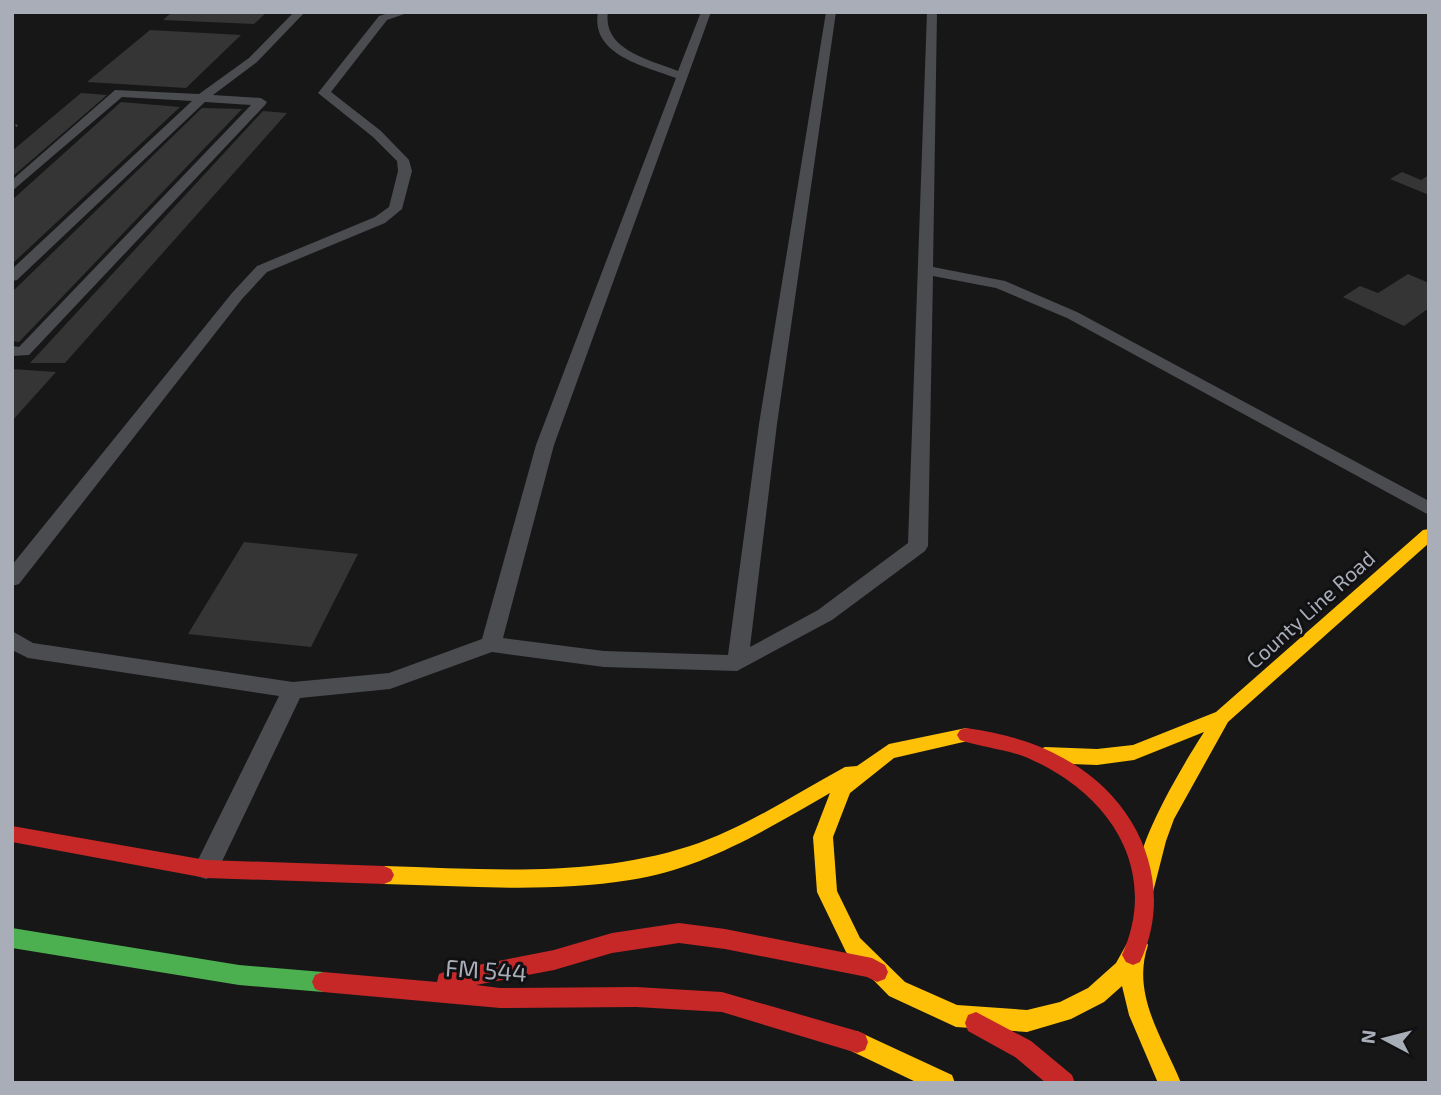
<svg xmlns="http://www.w3.org/2000/svg" width="1441" height="1095" viewBox="0 0 1441 1095" font-family="'Exo 2',sans-serif">
  <style>
    .building { fill: #353536 }
    .lines { fill: none; stroke-linecap: round; stroke-linejoin: round }
    .path { stroke: #4d4e52; stroke-width: 2.5; stroke-dasharray: 2 3.5; stroke-linecap: butt }
    .lane { fill: #4b4c50; fill-rule: evenodd }
    .fast { fill: #4caf50; fill-rule: evenodd }
    .slow { fill: #ffc107; fill-rule: evenodd }
    .jam { fill: #c62828; fill-rule: evenodd }
    .labels { text-anchor: middle; stroke-width: 6; stroke-linejoin: round; paint-order: stroke }
    .street-label { font-size: 21px; fill: #a8adb8; stroke: #111113 }
    .near-street-label { font-size: 24px; fill: #a8adb8; stroke: #111113 }
  </style>
  <rect width="100%" height="100%" fill="#171717"/>
  <!-- building -->
  <path class="building" d="M172,12H267L254,24L163,20Z
    M150,30L241,35L186,88L87,82Z
    M81,93L107,95L12,177V151Z
    M121,102L180,107L12,264V200Z
    M202,108L242,109L19,342L12,341V292Z
    M263,111L287,113L65,363H30Z
    M1402,172L1421,180L1429,175V195L1390,179Z
    M1408,274L1429,283V308L1404,326L1343,297L1360,286L1378,293Z
    M12,369L56,372L12,421Z
    M244,542L358,554L311,647L188,634Z"/>
  <g class="lines">
    <!-- path -->
    <path class="path" d="M12,130L17,125"/>
    <!-- lane -->
    <path class="lane" d="M294,12H305L257,62L213,95L261,98L267,102L265,105L29,355L12,356V346L19,347L251,105L205,102L17,280L12,281V269L192,101L122,97L12,191V180L115,90L199,94L249,58Z
      M392,12H410L387,20L331,92L381,131L409,160L412,171L402,209L385,223L267,272L242,299L19,584L12,586V565L232,293L257,266L375,217L389,207L398,171L397,161L373,137L318,93L379,16Z
      M598,12H608C602,50 650,60 678,71L701,12H711L554,445L503,638L604,651L728,655L759,424L826,12H836L777,424L750,647L818,610L908,543L927,12H937L933,267L1005,281L1077,312L1429,501V515L1067,318L996,288L933,276L928,546L925,551L832,620L737,671L604,667L492,652L390,689L300,698L215,876L206,879L197,876L194,868L279,696L28,658L12,650V631L33,643L293,682L389,673L482,639L536,445L676,78C645,66 590,55 598,12Z"/>
    <!-- fast -->
    <path class="fast" d="M12,928L239,965L323,972L331,975L334,982L331,989L323,992L239,985L12,948Z"/>
    <!-- slow -->
    <path class="slow" d="M1429,529V543L1228,722L1174,819L1166,841L1153,892L1146,895L1139,892C1124,860 1185,762 1204,732L1134,760L1097,765L1045,763L1038,760L1036,755L1038,750L1045,747L1097,749L1133,745L1216,712L1423,530Z
      M966,728L972,730L975,735L972,740L894,758L850,793L833,837L837,891L860,938L905,982L957,1005L1027,1010L1060,1002L1088,988L1116,963L1130,938L1137,935L1144,938L1148,945C1131,995 1163,1038 1181,1083H1158L1129,1015L1122,986L1104,1002L1071,1019L1027,1032L956,1027L889,996L846,952L817,892L813,837L830,793C767,829 703,869 630,880C549,893 465,886 384,884L377,881L374,875L377,869L384,866C486,869 591,878 690,846C745,828 795,794 845,767L857,766L889,744Z
      M857,1031L952,1075L955,1083H918L849,1050L846,1042L849,1034Z"/>
    <!-- jam -->
    <path class="jam" d="M966,728C1000,733 1033,741 1063,758C1137,797 1177,883 1140,962L1133,965L1126,962L1122,955C1160,870 1110,795 1032,760C1009,749 983,748 960,740L957,735L960,730Z
      M12,826L206,860L384,866L391,869L394,875L391,881L384,884L206,878L12,842Z
      M679,923L725,929L872,958L885,965L888,972L885,979L877,982L867,977L725,949L679,943L612,953L554,970L476,985L500,988L636,987L722,992L857,1031L865,1034L868,1042L865,1050L857,1053L722,1012L636,1007L500,1008L323,992L315,989L312,982L315,975L323,972L437,982L439,974L447,971L554,950L612,933Z
      M976,1012L1031,1041L1072,1075L1075,1083H1046L1015,1057L968,1031L965,1023L968,1015Z"/>
  </g>
  <g class="labels">
    <!-- street labels -->
    <g class="street-label">
      <text transform="translate(1311 610) rotate(-42)" y="7">County Line Road</text>
    </g>
    <!-- near-street labels -->
    <g class="near-street-label">
      <text transform="translate(486 971) rotate(4)" y="8">FM 544</text>
    </g>
  </g>
  <!-- border -->
  <rect width="1441" height="1095" fill="none" stroke="#a8adb8" stroke-width="28"/>
  <!-- north arrow -->
  <g transform="translate(1385 1039) rotate(277)" stroke="#111113" stroke-width="5" paint-order="stroke">
  <path d="M0-5L12 26L0 18L-12 26Z" fill="#a8adb8"/>
  <text y="-10" font-size="19" font-weight="bold" text-anchor="middle" fill="#a8adb8">N</text>
  </g>
</svg>
